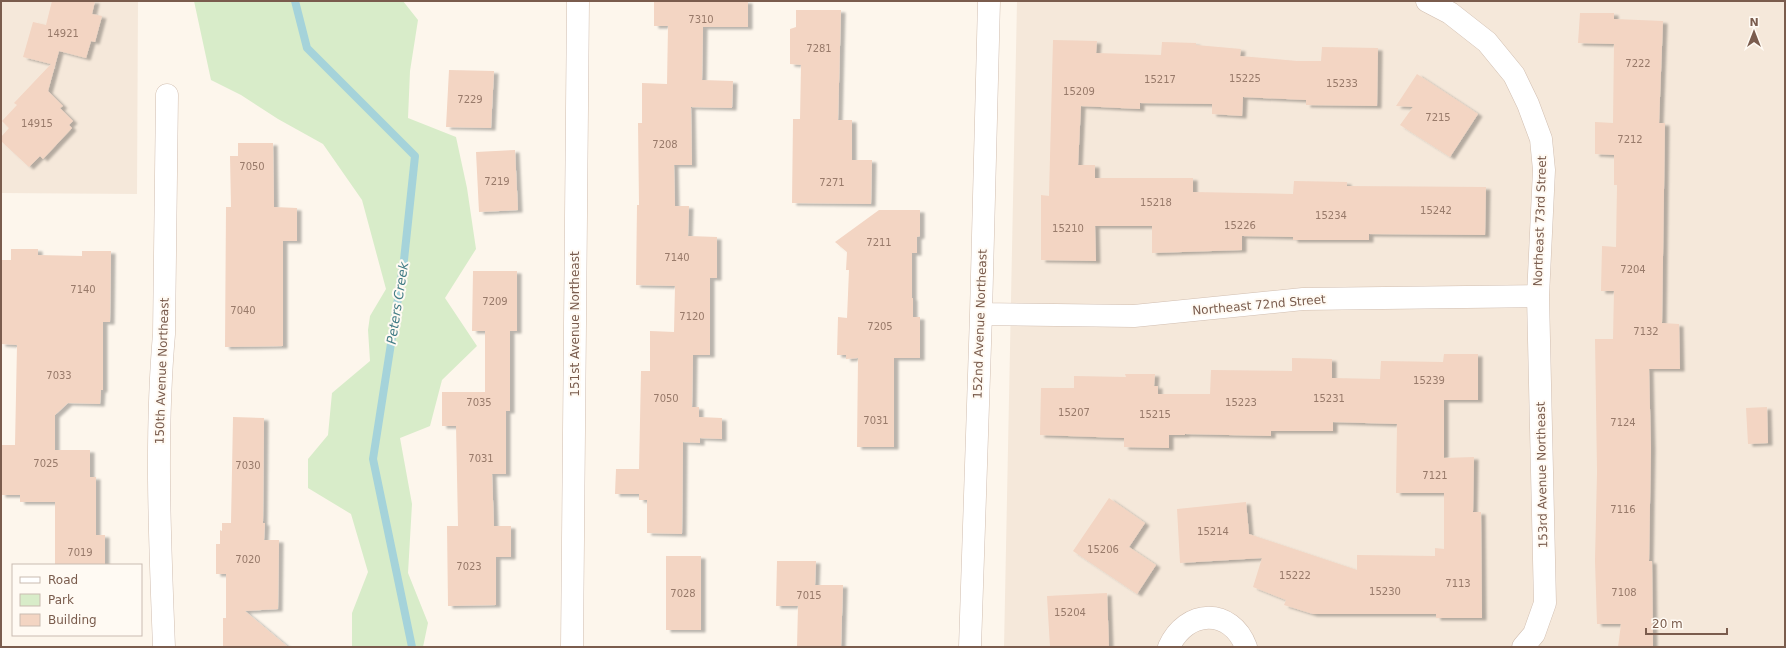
<svg xmlns="http://www.w3.org/2000/svg" width="1786" height="648" viewBox="0 0 1786 648" font-family="'DejaVu Sans',sans-serif">
  <style>
    .residential { fill: #f5e8da }
    .green { fill: #d8ecc9 }
    .lines { fill: none; stroke-linecap: round; stroke-linejoin: round }
    .stream { stroke: #a5d3da; stroke-width: 8 }
    .building { fill: #f3d5c3; filter: url(#shadow) }
    .street-casing { stroke: #d1beb0; stroke-width: 23 }
    .street { stroke: #fff; stroke-width: 22 }
    .labels { text-anchor: middle; stroke-width: 4; stroke-linejoin: round; paint-order: stroke }
    .number-label { font-size: 10px; fill: #987a6a }
    .street-label { font-size: 12px; fill: #7a5c4d; stroke: #fffaf3 }
    .water-label { font-size: 13px; font-style: italic; fill: #437c86; stroke: #fffaf3 }
  </style>
  <defs>
    <filter id="shadow"><feDropShadow dx="4.5" dy="2.5" stdDeviation="1" flood-color="#0004"/></filter>
  </defs>
  <rect width="100%" height="100%" fill="#fdf6ec"/>
  <!-- residential -->
  <path class="residential" d="M1,1H138L137,194L1,193Z
    M1017,1H1785V647H1004Z"/>
  <!-- green -->
  <path class="green" d="M194,1H403L418,20L410,71L408,118L456,137L467,188L476,249L445,298L477,346L442,380L430,426L400,438L412,504L408,573L428,623L423,647H352V613L368,572L351,514L308,488V459L328,435L332,393L370,361L368,330L370,316L386,289L362,200L323,144L278,119L241,95L211,80Z"/>
  <g class="lines">
    <!-- stream -->
    <path class="stream" d="M295,1L307,48L415,156L404,260L373,459L412,647"/>
  </g>
  <!-- building -->
  <path class="building" d="M52,1H95L92,14L102,16L95,42L91,41L86,58L59,51L48,91L63,106L60,108L73,121L69,125L72,128L43,159L40,156L29,167L1,141V137L9,128L2,121L17,105L14,103L51,64L23,57L33,22L46,25Z
    M654,1H748V27H703L702,80L733,81L732,108L691,107L692,165H674L675,206H689L688,236L717,237V278H710V355H693L692,407H699V417L722,418V439L700,438V443L683,442L682,534L647,533V500H639V494H615L616,469H639L641,371H650V331L674,332L675,286L636,285L637,205H639L638,123H642V83L667,84L668,26H654Z
    M796,10H841L838,120H852V160H872L871,204L792,203L793,119H800L801,65L790,64V29L796,27Z
    M1580,13H1614V19L1663,21L1659,123H1665L1662,323L1679,324L1680,369H1649L1651,448L1649,561H1652L1653,647H1618L1621,624H1597L1595,561L1597,472L1595,339H1613L1614,291H1601L1602,246L1616,247L1617,185H1614V155L1595,154V122L1613,123L1614,44L1578,43Z
    M1053,40L1097,41L1096,53L1161,55L1162,42L1196,43V45L1241,49L1240,56L1297,61H1321L1322,47L1378,48L1377,106L1306,105V100L1243,97L1242,116L1212,114V104L1140,103V109L1081,106L1078,165H1095V178H1193V192L1293,194L1294,181L1347,182V186L1486,187L1485,235L1369,234V240H1293V237L1242,236V250L1152,253V226H1095L1096,261L1041,260V195L1049,196Z
    M449,70L494,71L491,128L446,127Z
    M1417,74L1478,114L1450,157L1400,125L1413,107L1396,106Z
    M238,143H273L274,207L297,208V241H283V346L225,347L226,207H231L230,156H238Z
    M515,150L518,210L479,212L476,152Z
    M879,210H920V236L917,237V253H912V298H913V317H920V358H894V447H857L858,358L846,359V355H837L838,317L847,318L849,270H846L847,252L835,242Z
    M11,249H38V255L82,256V251H111L110,322H103V390H101L100,404L68,403L55,415V450H90V477H96V535H105V565H55V502H20V495H1V445H15L17,345L1,344V260H11Z
    M473,271H517V331H510V411H506V474H492L494,526H511V557H496V605L448,606L447,526H458L456,426H442V392H485V331H472Z
    M1444,354H1478V400H1444V458L1474,457L1473,512H1481L1482,618H1436V614H1313L1284,605L1286,600L1253,587L1262,558L1180,563L1177,509L1246,502L1249,534L1357,570V555L1435,556V548L1444,549V493H1396L1397,424L1333,422V431H1271V436L1185,434V435H1169V448L1124,447V438L1040,435L1041,388H1074V376L1126,377L1125,374H1155L1154,386H1158V394H1210L1211,370L1292,371V358L1332,359V378L1380,379L1381,361L1443,362Z
    M1767,407L1768,443L1748,444L1746,408Z
    M233,417L264,418L263,523H265L264,540H279L278,609L245,611L288,647H223V618H226V574H216V544H220V530L222,531V523H231Z
    M1109,498L1145,523L1129,547L1156,565L1137,594L1073,551Z
    M666,556H701V630H666Z
    M777,561H816L815,585H843L841,647H797L798,606H776Z
    M1107,593L1109,647H1050L1047,596Z"/>
  <g class="lines">
    <!-- street casing -->
    <g class="street-casing">
      <path id="street" d="M1427,1L1450,13L1487,42L1514,75L1528,104L1541,139L1544,170L1538,296L1545,603L1534,634L1523,647
        M981,314L1134,316L1303,299L1538,296
        M164,647C160,543 155,438 164,334L167,95
        M572,647L578,1
        M970,647L981,314L989,1
        M1169,647C1186,609 1231,607 1246,647"/>
    </g>
    <!-- street -->
    <use href="#street" class="street"/>
  </g>
  <g class="labels">
    <!-- number labels -->
    <g class="number-label">
      <text x="701" y="23">7310</text>
      <text x="63" y="37">14921</text>
      <text x="819" y="52">7281</text>
      <text x="1638" y="67">7222</text>
      <text x="1245" y="82">15225</text>
      <text x="1160" y="83">15217</text>
      <text x="1342" y="87">15233</text>
      <text x="1079" y="95">15209</text>
      <text x="470" y="103">7229</text>
      <text x="1438" y="121">7215</text>
      <text x="37" y="127">14915</text>
      <text x="1630" y="143">7212</text>
      <text x="665" y="148">7208</text>
      <text x="252" y="170">7050</text>
      <text x="497" y="185">7219</text>
      <text x="832" y="186">7271</text>
      <text x="1156" y="206">15218</text>
      <text x="1436" y="214">15242</text>
      <text x="1331" y="219">15234</text>
      <text x="1240" y="229">15226</text>
      <text x="1068" y="232">15210</text>
      <text x="879" y="246">7211</text>
      <text x="677" y="261">7140</text>
      <text x="1633" y="273">7204</text>
      <text x="83" y="293">7140</text>
      <text x="495" y="305">7209</text>
      <text x="243" y="314">7040</text>
      <text x="692" y="320">7120</text>
      <text x="880" y="330">7205</text>
      <text x="1646" y="335">7132</text>
      <text x="59" y="379">7033</text>
      <text x="1429" y="384">15239</text>
      <text x="666" y="402">7050</text>
      <text x="1329" y="402">15231</text>
      <text x="479" y="406">7035</text>
      <text x="1241" y="406">15223</text>
      <text x="1074" y="416">15207</text>
      <text x="1155" y="418">15215</text>
      <text x="876" y="424">7031</text>
      <text x="1623" y="426">7124</text>
      <text x="481" y="462">7031</text>
      <text x="46" y="467">7025</text>
      <text x="248" y="469">7030</text>
      <text x="1435" y="479">7121</text>
      <text x="1623" y="513">7116</text>
      <text x="1213" y="535">15214</text>
      <text x="1103" y="553">15206</text>
      <text x="80" y="556">7019</text>
      <text x="248" y="563">7020</text>
      <text x="469" y="570">7023</text>
      <text x="1295" y="579">15222</text>
      <text x="1458" y="587">7113</text>
      <text x="1385" y="595">15230</text>
      <text x="1624" y="596">7108</text>
      <text x="683" y="597">7028</text>
      <text x="809" y="599">7015</text>
      <text x="1070" y="616">15204</text>
    </g>
    <!-- street labels -->
    <g class="street-label">
      <text transform="translate(1540 221) rotate(-88)" y="4">Northeast 73rd Street</text>
      <text transform="translate(1259 305) rotate(-5)" y="4">Northeast 72nd Street</text>
      <text transform="translate(575 324) rotate(-90)" y="4">151st Avenue Northeast</text>
      <text transform="translate(980 324) rotate(-88)" y="4">152nd Avenue Northeast</text>
      <text transform="translate(162 371) rotate(-88)" y="4">150th Avenue Northeast</text>
      <text transform="translate(1542 475) rotate(-91)" y="4">153rd Avenue Northeast</text>
    </g>
    <!-- water labels -->
    <g class="water-label">
      <text transform="translate(397 303) rotate(-81)" y="5">Peters Creek</text>
    </g>
  </g>
  <!-- border -->
  <rect width="1786" height="648" fill="none" stroke="#7a5c4d" stroke-width="4"/>
  <!-- legend -->
  <rect x="12" y="564" width="130" height="72" fill="#fffaf3" stroke="#cabbb1"/>
  <rect x="20" y="577" width="20" height="6" fill="#ffffff" stroke="#cabbb1"/>
  <text x="48" y="584" font-size="12" fill="#7a5c4d">Road</text>
  <rect x="20" y="594" width="20" height="12" fill="#d8ecc9" stroke="#cabbb1"/>
  <text x="48" y="604" font-size="12" fill="#7a5c4d">Park</text>
  <rect x="20" y="614" width="20" height="12" fill="#f3d5c3" stroke="#cabbb1"/>
  <text x="48" y="624" font-size="12" fill="#7a5c4d">Building</text>
  <!-- north arrow -->
  <g transform="translate(1754 32)" stroke="#fffaf3" stroke-width="3" paint-order="stroke">
  <path d="M0-3L7 15L0 10L-7 15Z" fill="#7a5c4d"/>
  <text y="-6" font-size="11" font-weight="bold" text-anchor="middle" fill="#7a5c4d">N</text>
  </g>
  <!-- scale -->
  <path d="M1646 628v6h81v-6" fill="none" stroke="#7a5c4d" stroke-width="2"/>
  <text x="1652" y="628" font-size="12" fill="#7a5c4d" stroke="#fffaf3" stroke-width="3" paint-order="stroke">20 m</text>
</svg>
